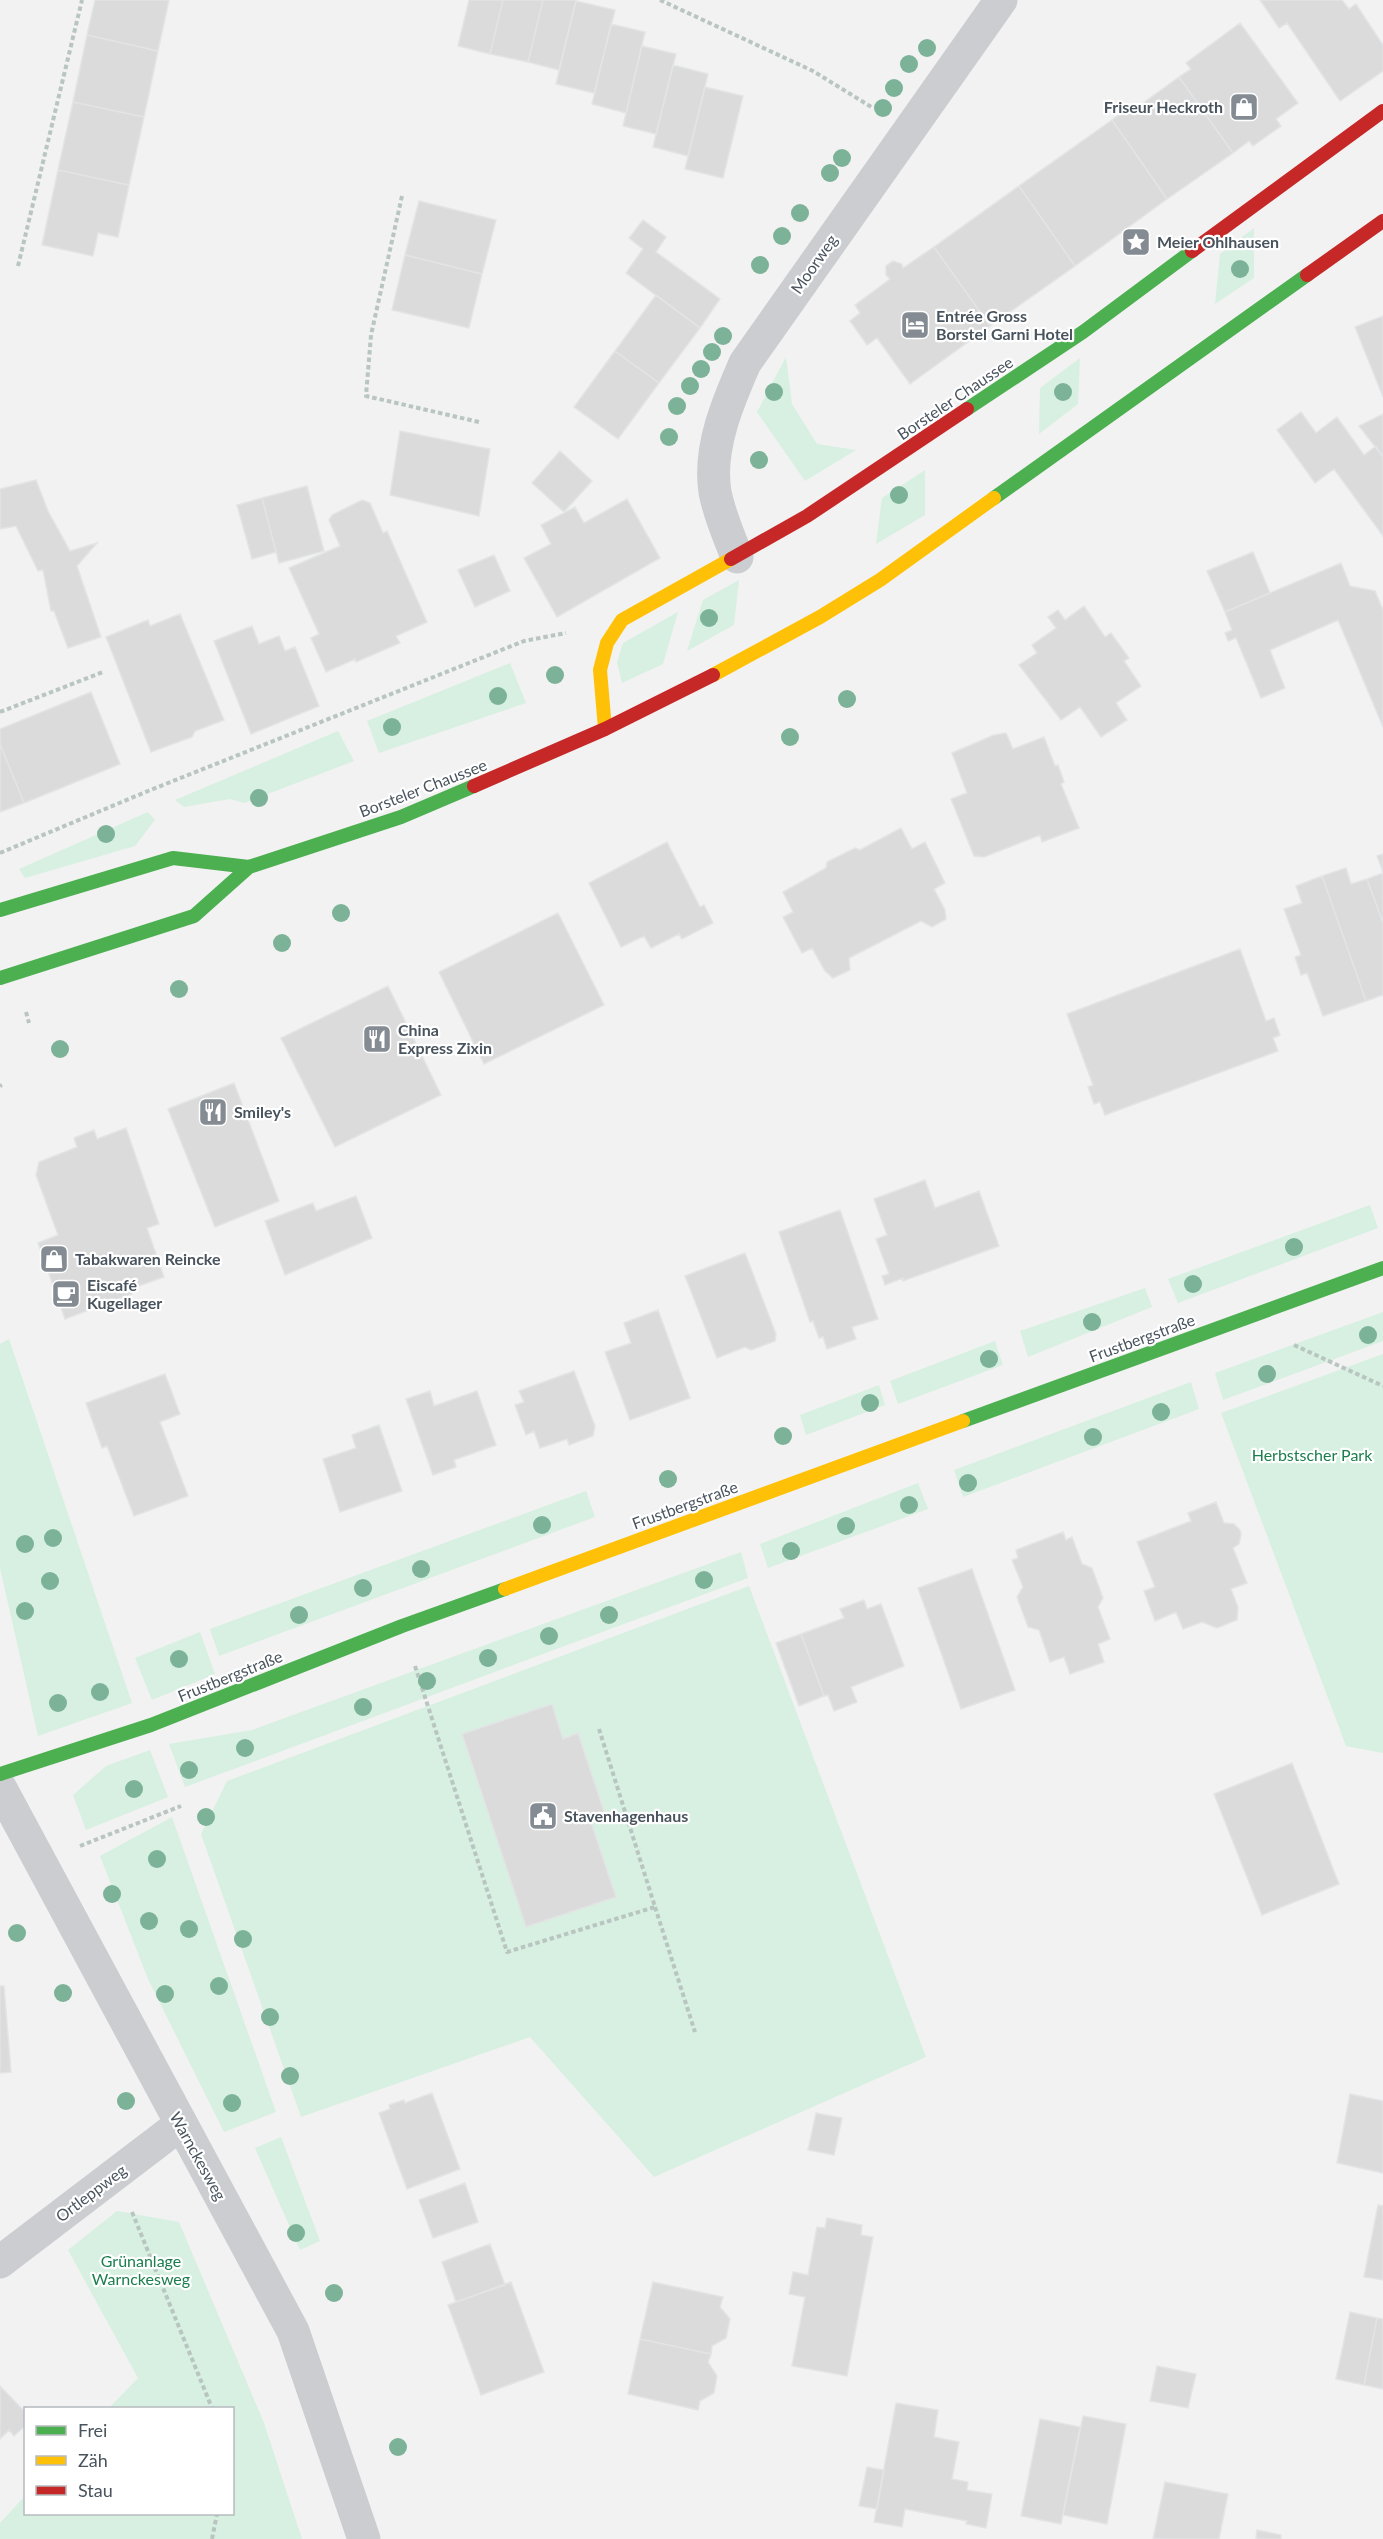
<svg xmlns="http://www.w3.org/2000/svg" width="1383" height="2539" viewBox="0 0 1383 2539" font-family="Lato,sans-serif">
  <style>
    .green { fill: #d7f0e1 }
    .building { fill: #dbdbdc; stroke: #e3e4e5; stroke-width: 1.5 }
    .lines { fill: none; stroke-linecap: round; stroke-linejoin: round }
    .path { stroke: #b9c5c1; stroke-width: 4; stroke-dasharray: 4.5 3; stroke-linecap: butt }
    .street { stroke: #cbcdd0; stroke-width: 33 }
    .fast { stroke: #4caf50; stroke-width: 14 }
    .slow { stroke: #ffc107; stroke-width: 14 }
    .jam { stroke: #c62828; stroke-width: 14 }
    .tree { fill: #7cb297 }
    .labels { text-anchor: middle; stroke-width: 4.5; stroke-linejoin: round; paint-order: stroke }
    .poi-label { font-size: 16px; font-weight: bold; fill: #49545e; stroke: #fff; text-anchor: start }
    .street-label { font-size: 16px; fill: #49545e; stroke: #fff }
    .park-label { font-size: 16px; fill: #1b7e4c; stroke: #fff }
  </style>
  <rect width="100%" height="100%" fill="#f2f2f2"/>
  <!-- green -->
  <path class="green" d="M1254,228V278L1215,304L1220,254Z
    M786,357L792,404L817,444L856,450L805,481L757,412Z
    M1080,358L1078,404L1039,434L1040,388Z
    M925,470V515L876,544L882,498Z
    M739,580L734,625L687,651L703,600Z
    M678,612L663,664L622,683L617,662L623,643Z
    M510,663L526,703L379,753L367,721Z
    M338,731L354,761L244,803L230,799L184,807L175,800Z
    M148,812L155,820L135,846L25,878L19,869Z
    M1370,1205L1378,1228L1178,1303L1168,1279Z
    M1145,1288L1152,1307L1028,1357L1020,1331Z
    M1383,1312V1341L1223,1400L1215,1373Z
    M9,1339L132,1703L38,1736L0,1568V1344Z
    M995,1341L1003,1365L898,1404L890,1381Z
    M1383,1354V1753L1346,1746L1221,1413Z
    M1191,1382L1199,1409L963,1497L954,1470Z
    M879,1385L885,1405L806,1435L800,1415Z
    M918,1483L928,1509L768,1568L760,1544Z
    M586,1491L595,1517L219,1656L210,1629Z
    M741,1552L748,1578L185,1787L169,1744L252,1730Z
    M749,1586L926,2057L654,2177L530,2037L301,2117L201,1834L227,1781Z
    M200,1632L215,1674L152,1700L135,1658Z
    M150,1750L168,1797L86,1830L73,1795L106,1766Z
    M172,1817L276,2112L224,2132L148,1979L100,1856Z
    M281,2137L320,2241L300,2250L255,2148Z
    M117,2211L179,2222L264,2423L302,2539H0V2523L25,2496L26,2514H232V2408H109L138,2378L68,2250Z"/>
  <!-- building -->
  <path class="building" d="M95,0H169L158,51L87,35Z
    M469,0H503L490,54L458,46Z
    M503,0H543L528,62L490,54Z
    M543,0H576L559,70L528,62Z
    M1260,0H1342L1349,9L1356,4L1383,45V71L1340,101L1287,23L1279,28Z
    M576,1L615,10L594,93L556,84Z
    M1240,23L1298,103L1276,119L1281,126L1253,146L1249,141L1233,153L1179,77L1191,69L1186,63Z
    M611,24L645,32L626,113L592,104Z
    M87,35L158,51L144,117L73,102Z
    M642,46L676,54L656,134L623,126Z
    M673,65L708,74L688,156L653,147Z
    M1179,77L1233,153L1167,199L1112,120L1129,107L1132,111Z
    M705,87L743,96L723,178L685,169Z
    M73,102L144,117L129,185L58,170Z
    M1112,120L1167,199L1075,266L1019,186Z
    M58,170L129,185L118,237L98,233L93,256L42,245Z
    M1019,186L1075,266L990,326L934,247Z
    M419,201L496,220L482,274L405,255Z
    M643,220L666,237L656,252L720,299L700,328L626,273L643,249L629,238Z
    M934,247L990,326L910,384L877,338L867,345L850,321L860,313L855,305L890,279L886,275V266L893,261L902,264L903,268Z
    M405,255L482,274L469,328L392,310Z
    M656,295L700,328L659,383L615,351Z
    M1383,316V397L1355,327Z
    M615,351L659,383L618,439L574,407Z
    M1301,412L1316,433L1337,417L1364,455L1376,446L1383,457V536L1334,469L1315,483L1277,430Z
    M1383,414V457L1359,426Z
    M400,431L490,449L479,516L390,495Z
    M560,451L592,481L564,512L532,483Z
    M36,480L48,511L70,551L97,543L77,566L101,637L68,648L54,611H51L43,570L38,571L16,526L0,529V489Z
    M307,486L324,551L279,563L262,498Z
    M262,498L276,552L252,559L237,505Z
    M627,499L660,558L557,617L524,558L551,544L541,525L575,507L584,523Z
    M362,500L370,503L383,533L387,531L427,622L396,636L400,643L356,662L355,659L326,672L311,638L319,634L289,568L340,546L329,520L332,515Z
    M1253,552L1270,593L1225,612L1207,571Z
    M494,555L510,591L475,607L458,570Z
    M1341,563L1350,586L1375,591L1383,610V727L1338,620L1270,650L1285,688L1261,698L1236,638L1228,641L1225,633L1232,630L1225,612Z
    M1084,606L1105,637L1111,633L1129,658L1124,661L1141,686L1116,703L1127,720L1101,737L1080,707L1061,720L1019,665L1037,653L1032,645L1056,628L1048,617L1058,610L1065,620Z
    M180,614L224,720L195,731L192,737L151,752L106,637L148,620L150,626Z
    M252,626L259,644L279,636L285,651L295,647L319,706L251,734L214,641Z
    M91,692L120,764L24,803L0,744V729Z
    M1006,733L1013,749L1044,737L1055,766L1058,765L1064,782L1061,784L1079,828L1042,842L1040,835L984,857L974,856L951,799L967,793L952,753L994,735Z
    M0,744L24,803L0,812Z
    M901,828L912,849L925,842L945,883L934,889L945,910L946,919L932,927L921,921L849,958L850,970L833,978L825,971L812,948L802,953L783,917L793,912L783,892L826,868L827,862L855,848L860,850Z
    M667,842L700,907L704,905L713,923L682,939L679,934L651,948L644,936L621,947L589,883Z
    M1383,854V872L1377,856Z
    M1346,868L1351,884L1367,879L1383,923V995L1366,1001L1322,876Z
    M1383,873V923L1367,879Z
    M1322,876L1366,1001L1323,1016L1307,973L1301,975L1295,957L1301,955L1284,909L1302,903L1296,886Z
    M558,913L604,1005L484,1064L439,972Z
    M1240,949L1266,1021L1274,1018L1280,1035L1273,1038L1278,1051L1105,1115L1100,1102L1094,1104L1088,1087L1093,1085L1067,1014Z
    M388,986L441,1095L335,1147L281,1038Z
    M234,1083L279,1201L215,1227L168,1109Z
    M126,1128L159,1224L147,1228L164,1277L130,1289L132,1294L65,1319L38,1243L58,1235L36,1175L39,1162L77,1147L74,1138L94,1130L97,1139Z
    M925,1180L935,1208L979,1191L999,1246L903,1281V1278L885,1285L882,1276L889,1274L876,1239L887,1235L874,1199Z
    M356,1196L372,1238L285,1275L265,1221L313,1203L316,1211Z
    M840,1210L878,1319L852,1327L856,1339L827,1349L823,1337L819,1338L813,1321L810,1322L779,1232Z
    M745,1253L776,1334L775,1341L751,1350L745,1347L717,1358L685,1276Z
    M658,1310L690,1398L630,1420L605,1352L631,1343L624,1323Z
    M574,1371L595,1426L593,1436L569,1445L567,1439L540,1448L534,1431L526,1435L515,1405L524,1402L519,1391Z
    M165,1374L180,1414L160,1422L188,1496L134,1516L107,1446L102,1448L86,1403Z
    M430,1391L434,1406L477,1391L496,1445L454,1460L456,1467L433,1475L406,1399Z
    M379,1425L402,1491L340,1512L323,1459L356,1448L352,1435Z
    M1216,1502L1224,1523L1234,1524L1240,1530L1241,1535L1239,1544L1233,1548L1247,1583L1231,1589L1238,1607L1237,1620L1217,1628L1202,1622L1183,1629L1176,1612L1155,1621L1144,1591L1155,1587L1137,1542L1191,1521L1188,1513Z
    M1063,1532L1066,1540L1072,1537L1082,1564L1092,1568L1103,1598L1098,1607L1110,1639L1098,1644L1104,1662L1070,1674L1064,1657L1050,1662L1039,1630L1028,1627L1017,1597L1023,1587L1012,1560L1018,1558L1016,1550Z
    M972,1569L1015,1690L961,1709L918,1588Z
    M864,1600L867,1609L881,1604L904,1666L851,1687L857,1702L834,1711L828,1695L824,1696L801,1634L844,1618L840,1609Z
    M801,1634L824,1696L799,1706L776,1643Z
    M552,1704L563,1739L578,1733L605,1814L590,1819L616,1897L526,1927L462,1734Z
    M1292,1763L1339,1884L1262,1915L1214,1794Z
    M0,1986H4L11,2072L0,2073Z
    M432,2093L460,2169L407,2189L379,2113L390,2109L389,2105L404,2100L405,2103Z
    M1350,2094L1383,2101V2173L1337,2163Z
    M816,2113L842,2118L834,2155L808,2150Z
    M465,2183L478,2222L433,2238L419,2200Z
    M1378,2205L1383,2206V2280L1364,2277Z
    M827,2218L862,2225L861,2235L873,2237L847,2376L792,2366L805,2297L789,2294L793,2272L808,2275L817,2227L825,2228Z
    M490,2244L505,2285L456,2302L442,2262Z
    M511,2282L544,2372L481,2395L448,2305Z
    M653,2282L723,2297L720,2307L730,2319L726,2338L712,2346L711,2354L640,2339Z
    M1350,2312L1377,2318L1364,2385L1336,2379Z
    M1377,2318L1383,2319V2389L1364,2385Z
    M640,2339L711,2354L708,2362L717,2376L714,2393L700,2401L698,2410L628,2394Z
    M1157,2366L1196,2374L1188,2408L1150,2401Z
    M0,2386L26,2413V2425L14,2436L9,2430L0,2439Z
    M896,2403L938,2410L934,2437L959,2442L952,2479L968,2482L967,2490L992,2494L986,2528L966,2524L967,2521L905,2509L902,2527L874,2522Z
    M1083,2416L1126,2424L1107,2524L1063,2515Z
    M1040,2419L1080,2427L1061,2524L1021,2516Z
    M867,2467L884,2470L877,2509L859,2506Z
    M1165,2482L1228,2494L1219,2539H1153Z
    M1257,2530L1281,2535V2539H1256Z"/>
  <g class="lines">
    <!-- path -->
    <path class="path" d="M660,0L813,71L873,108
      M402,196L371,335L366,396L479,422
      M18,266L82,0
      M0,712L103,672
      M0,853L148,791L524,641L566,633
      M26,1012L29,1023
      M0,1086L2,1085
      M1294,1345L1383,1386
      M415,1666L507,1952L655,1907L599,1729
      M80,1846L181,1806
      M655,1907L695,2032
      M132,2212L212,2408
      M212,2539L217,2514"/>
    <!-- street -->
    <path class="street" d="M737,557C729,536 719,514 715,492C708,448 728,402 745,363L1001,0
      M0,1787L293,2331L364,2539
      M0,2262L181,2124"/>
    <!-- fast -->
    <path class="fast" d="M967,409L1083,332L1192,251
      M994,498L1307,275
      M0,910L173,858L249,867
      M0,978L194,916L249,867L401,817L474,786
      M963,1421L1383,1268
      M0,1774L151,1725L402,1626L505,1589"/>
    <!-- slow -->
    <path class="slow" d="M713,675L820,617L880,580L994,498
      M605,729L600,670L607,643L622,620L731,559
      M505,1589L963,1421"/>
    <!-- jam -->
    <path class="jam" d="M1192,251L1383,111
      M1307,275L1383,221
      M731,559L807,516L967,409
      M474,786L605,729L713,675"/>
  </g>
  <!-- trees -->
  <g class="tree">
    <circle cx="927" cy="48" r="9"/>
    <circle cx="909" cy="64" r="9"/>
    <circle cx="894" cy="88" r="9"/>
    <circle cx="883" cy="108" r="9"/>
    <circle cx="842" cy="158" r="9"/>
    <circle cx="830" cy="173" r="9"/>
    <circle cx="800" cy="213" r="9"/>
    <circle cx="782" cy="236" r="9"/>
    <circle cx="760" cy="265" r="9"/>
    <circle cx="1240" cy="269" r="9"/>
    <circle cx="723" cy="336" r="9"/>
    <circle cx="712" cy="352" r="9"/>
    <circle cx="701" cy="369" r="9"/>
    <circle cx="690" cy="386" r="9"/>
    <circle cx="774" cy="392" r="9"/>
    <circle cx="1063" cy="392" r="9"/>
    <circle cx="677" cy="406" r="9"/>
    <circle cx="669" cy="437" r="9"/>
    <circle cx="759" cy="460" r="9"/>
    <circle cx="899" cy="495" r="9"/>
    <circle cx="709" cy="618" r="9"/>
    <circle cx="555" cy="675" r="9"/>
    <circle cx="498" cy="696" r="9"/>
    <circle cx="847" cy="699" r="9"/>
    <circle cx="392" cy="727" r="9"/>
    <circle cx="790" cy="737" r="9"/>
    <circle cx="259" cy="798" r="9"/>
    <circle cx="106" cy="834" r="9"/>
    <circle cx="341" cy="913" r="9"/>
    <circle cx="282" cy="943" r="9"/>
    <circle cx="179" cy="989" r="9"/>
    <circle cx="60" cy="1049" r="9"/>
    <circle cx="1294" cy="1247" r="9"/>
    <circle cx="1193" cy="1284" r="9"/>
    <circle cx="1092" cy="1322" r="9"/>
    <circle cx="1368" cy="1335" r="9"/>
    <circle cx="989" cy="1359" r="9"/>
    <circle cx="1267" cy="1374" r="9"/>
    <circle cx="870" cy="1403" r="9"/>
    <circle cx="1161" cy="1412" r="9"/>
    <circle cx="783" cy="1436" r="9"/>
    <circle cx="1093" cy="1437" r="9"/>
    <circle cx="668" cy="1479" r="9"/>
    <circle cx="968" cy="1483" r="9"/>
    <circle cx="909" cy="1505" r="9"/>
    <circle cx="542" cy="1525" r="9"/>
    <circle cx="846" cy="1526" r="9"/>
    <circle cx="53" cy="1538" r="9"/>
    <circle cx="25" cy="1544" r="9"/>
    <circle cx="791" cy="1551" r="9"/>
    <circle cx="421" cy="1569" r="9"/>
    <circle cx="704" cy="1580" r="9"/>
    <circle cx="50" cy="1581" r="9"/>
    <circle cx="363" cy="1588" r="9"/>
    <circle cx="25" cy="1611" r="9"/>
    <circle cx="299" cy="1615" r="9"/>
    <circle cx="609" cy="1615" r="9"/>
    <circle cx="549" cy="1636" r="9"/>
    <circle cx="488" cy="1658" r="9"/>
    <circle cx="179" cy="1659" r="9"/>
    <circle cx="427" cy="1681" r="9"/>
    <circle cx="100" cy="1692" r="9"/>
    <circle cx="58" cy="1703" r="9"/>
    <circle cx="363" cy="1707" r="9"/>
    <circle cx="245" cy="1748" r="9"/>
    <circle cx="189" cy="1770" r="9"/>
    <circle cx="134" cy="1789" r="9"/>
    <circle cx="206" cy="1817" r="9"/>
    <circle cx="157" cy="1859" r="9"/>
    <circle cx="112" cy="1894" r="9"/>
    <circle cx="149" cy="1921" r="9"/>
    <circle cx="189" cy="1929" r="9"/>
    <circle cx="17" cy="1933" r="9"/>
    <circle cx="243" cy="1939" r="9"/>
    <circle cx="219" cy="1986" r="9"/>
    <circle cx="63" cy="1993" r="9"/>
    <circle cx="165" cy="1994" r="9"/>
    <circle cx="270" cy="2017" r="9"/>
    <circle cx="290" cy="2076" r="9"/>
    <circle cx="126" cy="2101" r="9"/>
    <circle cx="232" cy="2103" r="9"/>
    <circle cx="296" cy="2233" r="9"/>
    <circle cx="334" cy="2293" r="9"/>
    <circle cx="398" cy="2447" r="9"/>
  </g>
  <!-- icons -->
  <defs>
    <g id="shop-square" transform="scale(1.5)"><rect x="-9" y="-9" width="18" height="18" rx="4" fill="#848b92" stroke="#fff"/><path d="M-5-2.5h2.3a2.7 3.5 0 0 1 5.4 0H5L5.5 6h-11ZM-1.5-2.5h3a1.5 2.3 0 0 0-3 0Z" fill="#fff"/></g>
    <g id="sight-square" transform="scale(1.5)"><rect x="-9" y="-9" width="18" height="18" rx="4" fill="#848b92" stroke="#fff"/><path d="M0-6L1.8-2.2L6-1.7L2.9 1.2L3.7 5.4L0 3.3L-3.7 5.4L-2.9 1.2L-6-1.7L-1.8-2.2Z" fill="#fff"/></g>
    <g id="hotel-square" transform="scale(1.5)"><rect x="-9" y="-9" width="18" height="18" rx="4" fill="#848b92" stroke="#fff"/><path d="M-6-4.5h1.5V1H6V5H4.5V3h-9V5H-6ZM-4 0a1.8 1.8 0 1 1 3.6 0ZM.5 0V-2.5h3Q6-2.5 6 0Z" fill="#fff"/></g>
    <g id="restaurant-square" transform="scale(1.5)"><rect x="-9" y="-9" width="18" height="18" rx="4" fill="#848b92" stroke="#fff"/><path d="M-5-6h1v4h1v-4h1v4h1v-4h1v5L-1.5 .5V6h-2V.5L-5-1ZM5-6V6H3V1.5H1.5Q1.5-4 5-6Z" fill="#fff"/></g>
    <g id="cafe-square" transform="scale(1.5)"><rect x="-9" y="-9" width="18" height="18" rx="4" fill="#848b92" stroke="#fff"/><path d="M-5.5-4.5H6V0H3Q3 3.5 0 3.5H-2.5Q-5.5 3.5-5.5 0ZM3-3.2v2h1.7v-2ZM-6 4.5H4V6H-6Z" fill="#fff"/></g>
    <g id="civic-square" transform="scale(1.5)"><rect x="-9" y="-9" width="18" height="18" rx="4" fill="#848b92" stroke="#fff"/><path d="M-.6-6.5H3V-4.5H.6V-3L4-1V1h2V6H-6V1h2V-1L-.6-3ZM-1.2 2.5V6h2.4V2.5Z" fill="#fff"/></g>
  </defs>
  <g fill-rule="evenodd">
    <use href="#shop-square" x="1244" y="107"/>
    <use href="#sight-square" x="1136" y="242"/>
    <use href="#hotel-square" x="915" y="325"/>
    <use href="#restaurant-square" x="377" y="1039"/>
    <use href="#restaurant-square" x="213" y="1112"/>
    <use href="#shop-square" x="54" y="1259"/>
    <use href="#cafe-square" x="66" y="1294"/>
    <use href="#civic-square" x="543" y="1816"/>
  </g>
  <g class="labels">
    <!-- poi labels -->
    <g class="poi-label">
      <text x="1223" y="113" text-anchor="end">Friseur Heckroth</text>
      <text x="1157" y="248">Meier Ohlhausen</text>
      <text x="936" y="322">Entrée Gross<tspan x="936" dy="18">Borstel Garni Hotel</tspan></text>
      <text x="398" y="1036">China<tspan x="398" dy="18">Express Zixin</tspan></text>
      <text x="234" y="1118">Smiley's</text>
      <text x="75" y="1265">Tabakwaren Reincke</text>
      <text x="87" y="1291">Eiscafé<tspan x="87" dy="18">Kugellager</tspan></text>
      <text x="564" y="1822">Stavenhagenhaus</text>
    </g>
    <!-- street labels -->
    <g class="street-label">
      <text transform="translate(814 264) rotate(-55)" y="6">Moorweg</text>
      <text transform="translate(955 398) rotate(-34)" y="6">Borsteler Chaussee</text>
      <text transform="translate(423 788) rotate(-21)" y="6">Borsteler Chaussee</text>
      <text transform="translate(1142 1338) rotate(-20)" y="6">Frustbergstraße</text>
      <text transform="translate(685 1505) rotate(-20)" y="6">Frustbergstraße</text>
      <text transform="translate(230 1676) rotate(-22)" y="6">Frustbergstraße</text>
      <text transform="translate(198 2156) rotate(61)" y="6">Warnckesweg</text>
      <text transform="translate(91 2193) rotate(-37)" y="6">Ortleppweg</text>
    </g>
    <!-- park labels -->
    <g class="park-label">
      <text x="1312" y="1461">Herbstscher Park</text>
      <text x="141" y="2267">Grünanlage<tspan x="141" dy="18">Warnckesweg</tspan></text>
    </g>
  </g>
  <!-- legend -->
  <rect x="24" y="2407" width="210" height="108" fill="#ffffff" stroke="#b6bbbf" stroke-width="1.5"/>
  <rect x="36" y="2426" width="30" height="9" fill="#4caf50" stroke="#b6bbbf" stroke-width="1.5"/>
  <text x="78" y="2437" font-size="18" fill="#49545e">Frei</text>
  <rect x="36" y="2456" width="30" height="9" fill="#ffc107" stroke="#b6bbbf" stroke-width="1.5"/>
  <text x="78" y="2467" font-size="18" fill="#49545e">Zäh</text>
  <rect x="36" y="2486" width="30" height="9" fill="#c62828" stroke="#b6bbbf" stroke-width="1.5"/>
  <text x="78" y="2497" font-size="18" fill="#49545e">Stau</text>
</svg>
